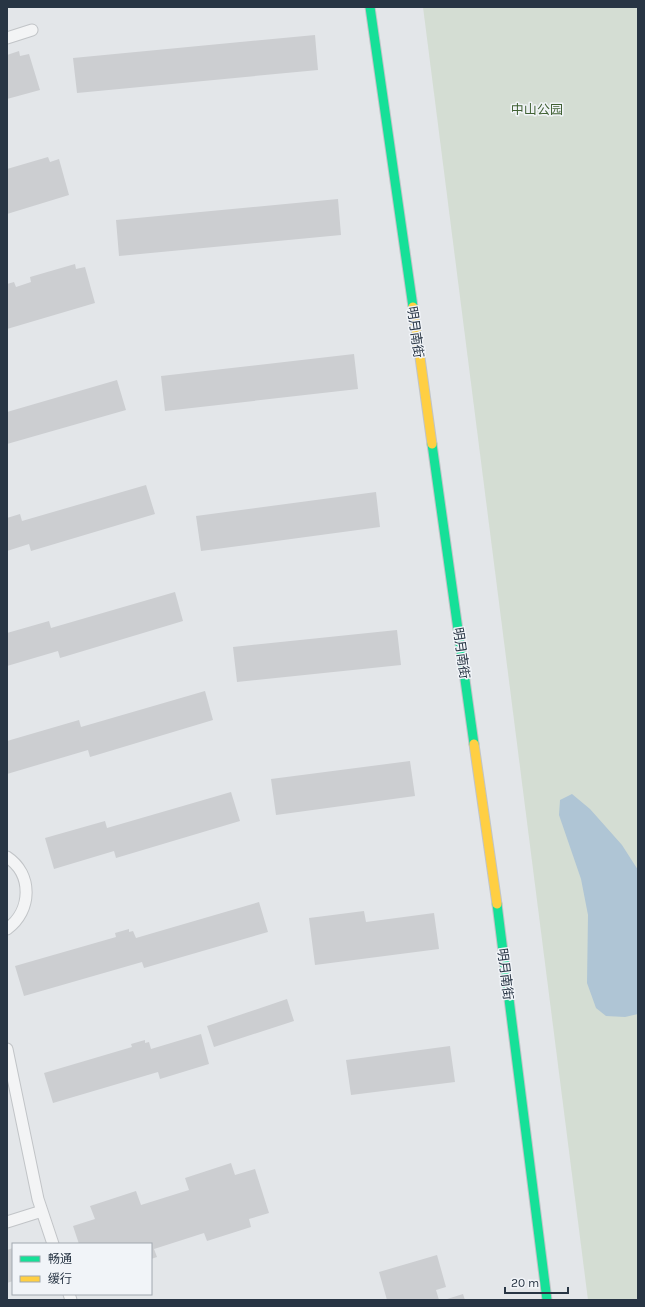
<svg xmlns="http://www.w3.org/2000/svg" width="645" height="1307" viewBox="0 0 645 1307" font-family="Karla,'Noto Sans SC',sans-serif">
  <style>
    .green { fill: #d4ddd3 }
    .water { fill: #afc5d5 }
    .building { fill: #ccced1 }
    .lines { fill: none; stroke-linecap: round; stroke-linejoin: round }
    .lane-casing { stroke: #c1c4c7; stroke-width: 13 }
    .fast-casing { stroke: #c1c4c7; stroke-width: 11 }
    .slow-casing { stroke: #c1c4c7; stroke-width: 11 }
    .lane { stroke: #f3f4f5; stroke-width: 11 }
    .fast { stroke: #16e098; stroke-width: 9 }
    .slow { stroke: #ffcf43; stroke-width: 9 }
    .labels { text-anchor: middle; stroke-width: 3; stroke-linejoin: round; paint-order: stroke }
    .park-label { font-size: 13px; fill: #416134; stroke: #f1f4f8 }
    .street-label { font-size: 13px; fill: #283544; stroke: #f1f4f8 }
  </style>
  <rect width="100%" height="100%" fill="#e3e6e9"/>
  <!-- green -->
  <path class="green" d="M423,7H638V1300H588Z"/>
  <!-- water -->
  <path class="water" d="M572,794L590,809L622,845L638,870V1014L625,1017L606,1016L596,1008L587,983L588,915L581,879L559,815L560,800Z"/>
  <!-- building -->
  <path class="building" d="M315,35L318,70L77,93L73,58Z
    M19,51L20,56L29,54L40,90L7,99V55Z
    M48,157L50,162L59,159L69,195L7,214V169Z
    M338,199L341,235L119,256L116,220Z
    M75,264L76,269L85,267L95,303L7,329V284L14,282L16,287L31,282L30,277Z
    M354,354L358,389L165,411L161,376Z
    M117,380L126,410L7,444V412Z
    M146,485L155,514L31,551L29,544L7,551V518L20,514L22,521Z
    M376,492L380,527L201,551L196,516Z
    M175,592L183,621L60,658L58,651L7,666V633L49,621L51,628Z
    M397,630L401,665L237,682L233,647Z
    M205,691L213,720L90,757L88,750L7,774V741L79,720L81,727Z
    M410,761L415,796L276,815L271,779Z
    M231,792L240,821L116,858L114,851L54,869L45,838L105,821L107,828Z
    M259,902L268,932L144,968L142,962L24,996L15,966L116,937L115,933L129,929V932L133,931L136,938Z
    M364,911L366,922L434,913L439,949L315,965L309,918Z
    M287,999L294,1021L214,1047L207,1026Z
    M201,1034L209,1064L160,1079L158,1072L53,1103L44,1073L132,1047L131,1044L145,1040V1043L149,1042L151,1049Z
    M450,1046L455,1082L351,1095L346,1060Z
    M231,1163L235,1175L255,1169L269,1213L249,1219L251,1227L207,1241L204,1233L154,1249L157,1257L151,1259V1244H79L73,1226L95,1219L90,1206L136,1191L141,1205L189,1190L185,1178Z
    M13,1248V1281L7,1283V1250Z
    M437,1255L446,1287L436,1290L439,1300H387L379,1272Z
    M463,1294L465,1300H444Z"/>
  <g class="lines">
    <!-- lane casing -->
    <g class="lane-casing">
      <path id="lane" d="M7,38L32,30
        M7,857C33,874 32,911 7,929
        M7,1049L38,1199L53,1244
        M7,1222L42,1211
        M69,1294L71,1300"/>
    </g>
    <!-- fast casing -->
    <g class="fast-casing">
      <path id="fast" d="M370,7L413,307
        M432,444L474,744
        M497,904L547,1300"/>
    </g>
    <!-- slow casing -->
    <g class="slow-casing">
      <path id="slow" d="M413,307L432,444
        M474,744L497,904"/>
    </g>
    <!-- lane -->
    <use href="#lane" class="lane"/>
    <!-- fast -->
    <use href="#fast" class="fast"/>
    <!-- slow -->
    <use href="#slow" class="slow"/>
  </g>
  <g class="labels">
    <!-- park labels -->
    <g class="park-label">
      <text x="537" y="114">中山公园</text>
    </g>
    <!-- street labels -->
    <g class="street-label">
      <text transform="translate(416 332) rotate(82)" y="5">明月南街</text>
      <text transform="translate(462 653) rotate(82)" y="5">明月南街</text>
      <text transform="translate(506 974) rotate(83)" y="5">明月南街</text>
    </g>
  </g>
  <!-- border -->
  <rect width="645" height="1307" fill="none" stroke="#283544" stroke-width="16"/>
  <!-- legend -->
  <rect x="12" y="1243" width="140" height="52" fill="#f1f4f8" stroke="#a1a8b0"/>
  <rect x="20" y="1256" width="20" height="6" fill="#16e098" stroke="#a1a8b0"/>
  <text x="48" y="1263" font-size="12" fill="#283544">畅通</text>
  <rect x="20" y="1276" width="20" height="6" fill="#ffcf43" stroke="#a1a8b0"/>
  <text x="48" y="1283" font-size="12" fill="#283544">缓行</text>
  <!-- scale -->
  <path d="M505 1287v6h63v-6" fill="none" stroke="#283544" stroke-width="2"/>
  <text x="511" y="1287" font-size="12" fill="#283544" stroke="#f1f4f8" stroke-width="3" paint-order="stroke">20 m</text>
</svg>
